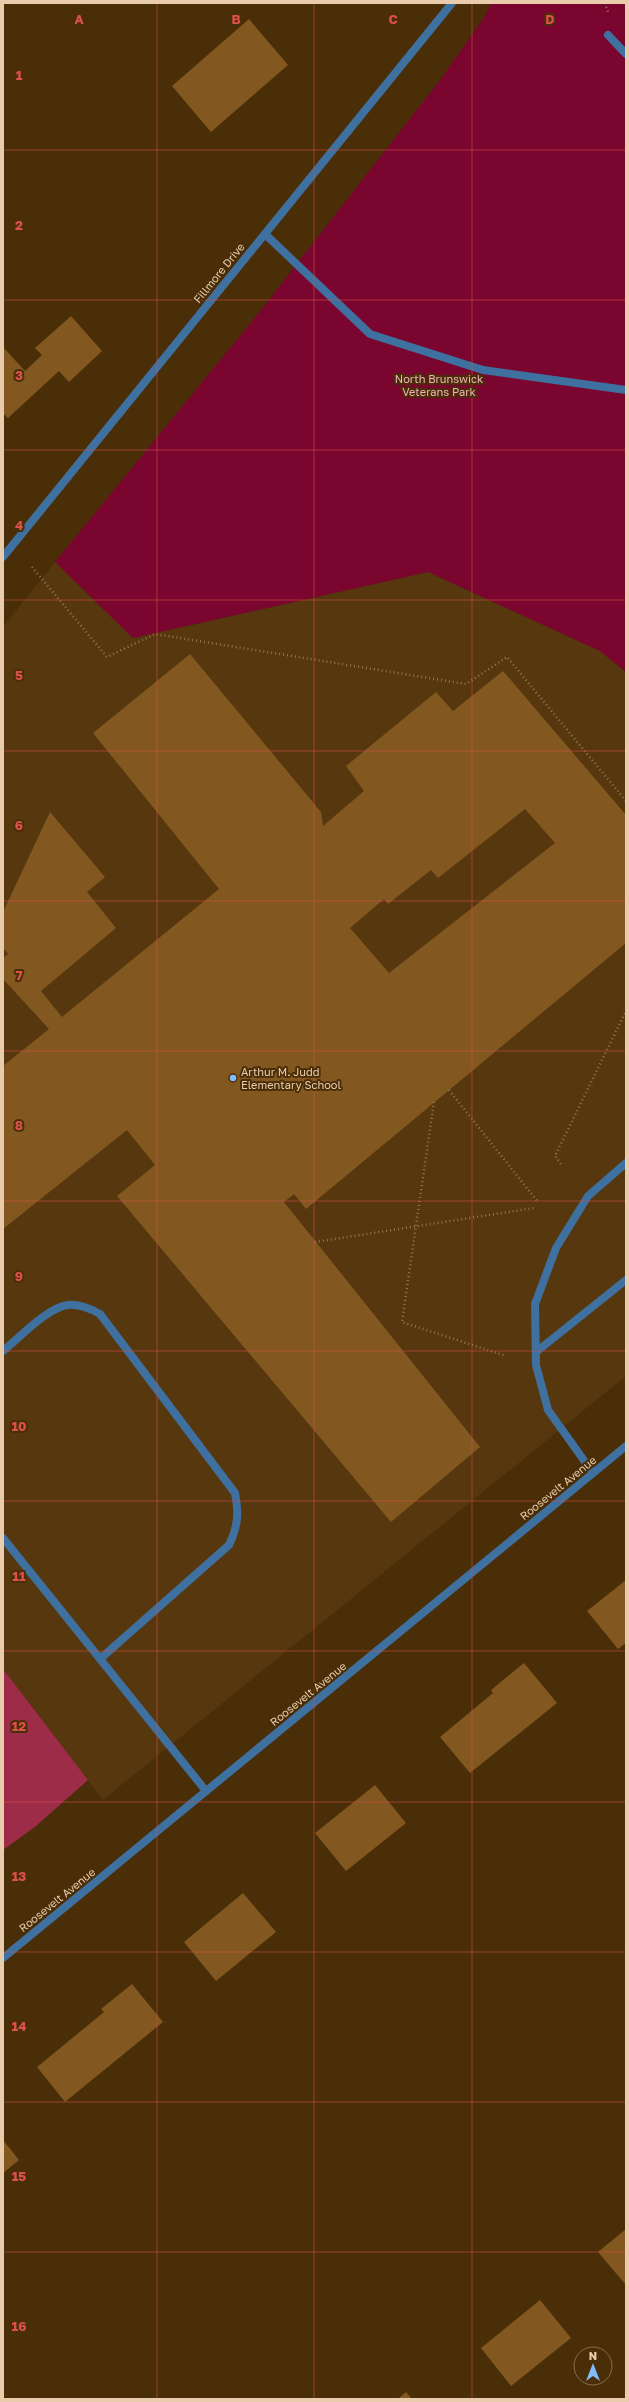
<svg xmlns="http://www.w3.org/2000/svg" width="629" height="2402" viewBox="0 0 629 2402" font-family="'Golos Text',sans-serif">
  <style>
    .built { fill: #57370d }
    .green { fill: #7a062f }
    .forest { fill: #9d2c49 }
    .building { fill: #825820; fill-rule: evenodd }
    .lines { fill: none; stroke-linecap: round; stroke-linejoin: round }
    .path { stroke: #937754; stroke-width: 2.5; stroke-dasharray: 1 3; stroke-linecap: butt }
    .service { stroke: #3e70a0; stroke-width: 8 }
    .minor { stroke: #3e70a0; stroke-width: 8 }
    .grid { fill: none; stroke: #db5149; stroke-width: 1; stroke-opacity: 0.55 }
    .poi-dot { fill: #80bdfa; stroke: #4a2e08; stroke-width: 1.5 }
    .labels { text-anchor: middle; stroke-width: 4; stroke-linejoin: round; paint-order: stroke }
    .street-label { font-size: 11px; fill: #e9ccac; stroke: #4a2e08 }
    .park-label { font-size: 11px; fill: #f0b3bb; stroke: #4a2e08 }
    .poi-label { font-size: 11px; fill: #e9ccac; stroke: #4a2e08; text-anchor: start }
    .grid-label { font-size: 13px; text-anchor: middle; font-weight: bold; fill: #db5149; stroke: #4a2e08; stroke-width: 4; stroke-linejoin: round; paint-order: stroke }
  </style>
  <rect width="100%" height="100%" fill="#4a2e08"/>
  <!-- built -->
  <path class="built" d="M55,562L133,638L428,572L600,651L626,672V1376L103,1800L3,1669V627Z"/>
  <!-- green -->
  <path class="green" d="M491,3H626V672L600,651L428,572L133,638L55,562L257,315L440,80L485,16Z"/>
  <!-- forest -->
  <path class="forest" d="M3,1669L88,1780L36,1826L3,1850Z"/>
  <!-- building -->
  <path class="building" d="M249,19L288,65L211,132L172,86Z
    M71,316L102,351L69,382L59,371L8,418L3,413V347L25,371L42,355L35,348Z
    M190,654L321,812L323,826L364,791L346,766L436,692L453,711L503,671L626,815V943L306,1209L294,1194L284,1202L480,1447L391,1522L117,1196L155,1165L127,1130L3,1229V1066L49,1029L3,979V958L8,954L3,948V912L50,812L105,877L87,892L116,928L41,991L62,1017L219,889L93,733ZM525,809L555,843L389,973L350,928L384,899L388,904L431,870L438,878Z
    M626,1580V1643L618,1649L587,1611Z
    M524,1663L557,1703L470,1773L440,1737L493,1693L491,1690Z
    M375,1785L406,1823L346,1871L315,1833Z
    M243,1893L276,1932L216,1981L184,1942Z
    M132,1984L163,2022L65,2102L37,2067L104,2012L101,2009Z
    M3,2140L19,2160L3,2173Z
    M626,2229V2285L598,2252Z
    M540,2300L571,2338L511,2386L481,2348Z
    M406,2392L412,2399H398Z"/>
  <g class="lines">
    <!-- path -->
    <path class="path" d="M605,3L608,12
      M32,567L107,657L155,634L466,684L507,657L626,801
      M449,1090L538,1202
      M434,1102L402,1322L506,1356
      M561,1164L555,1156L626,1011
      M315,1242L534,1208"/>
    <!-- service -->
    <path class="service" d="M608,35L626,54
      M265,234L370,334L483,370L626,390
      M3,1351C19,1338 48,1307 68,1305C79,1304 91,1309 100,1314L235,1493C239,1513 238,1526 229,1545L100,1659
      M536,1352L626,1280
      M593,1473L548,1410L536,1365L535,1304L556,1248L588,1196L626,1163
      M3,1538L206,1791"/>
    <!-- minor -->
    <path class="minor" d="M3,557L452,3
      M3,1958L626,1446"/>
  </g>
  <!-- grid -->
  <path class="grid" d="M157,3V2399M314,3V2399M472,3V2399M3,150H626M3,300H626M3,450H626M3,600H626M3,751H626M3,901H626M3,1051H626M3,1201H626M3,1351H626M3,1501H626M3,1651H626M3,1802H626M3,1952H626M3,2102H626M3,2252H626"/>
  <!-- markers -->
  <circle class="poi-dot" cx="233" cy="1078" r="4"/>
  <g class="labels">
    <!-- street labels -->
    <g class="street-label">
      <text transform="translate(219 273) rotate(-51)" y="4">Fillmore Drive</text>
      <text transform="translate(558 1488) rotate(-39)" y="4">Roosevelt Avenue</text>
      <text transform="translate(308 1694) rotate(-39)" y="4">Roosevelt Avenue</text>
      <text transform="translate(57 1900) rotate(-39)" y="4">Roosevelt Avenue</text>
    </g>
    <!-- park labels -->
    <g class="park-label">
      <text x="439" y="383">North Brunswick<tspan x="439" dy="13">Veterans Park</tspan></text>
    </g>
    <!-- poi labels -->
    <g class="poi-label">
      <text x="241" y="1076">Arthur M. Judd<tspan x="241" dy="13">Elementary School</tspan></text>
    </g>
  </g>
  <g class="grid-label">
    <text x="79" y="24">A</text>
    <text x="236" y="24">B</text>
    <text x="393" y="24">C</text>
    <text x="550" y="24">D</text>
    <text x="19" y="80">1</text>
    <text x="19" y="230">2</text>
    <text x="19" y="380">3</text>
    <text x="19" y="530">4</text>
    <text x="19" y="680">5</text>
    <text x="19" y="830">6</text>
    <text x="19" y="980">7</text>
    <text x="19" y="1130">8</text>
    <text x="19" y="1281">9</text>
    <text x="19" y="1431">10</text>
    <text x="19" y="1581">11</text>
    <text x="19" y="1731">12</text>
    <text x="19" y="1881">13</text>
    <text x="19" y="2031">14</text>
    <text x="19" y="2181">15</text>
    <text x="19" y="2331">16</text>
  </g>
  <!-- border -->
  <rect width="629" height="2402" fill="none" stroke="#e9ccac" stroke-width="8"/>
  <!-- north arrow -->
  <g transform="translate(593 2366)"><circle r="19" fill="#4a2e08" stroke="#8a6d4a"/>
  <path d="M0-3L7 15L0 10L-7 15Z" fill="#80bdfa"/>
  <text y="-6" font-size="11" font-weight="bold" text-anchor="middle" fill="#e9ccac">N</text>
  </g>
</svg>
